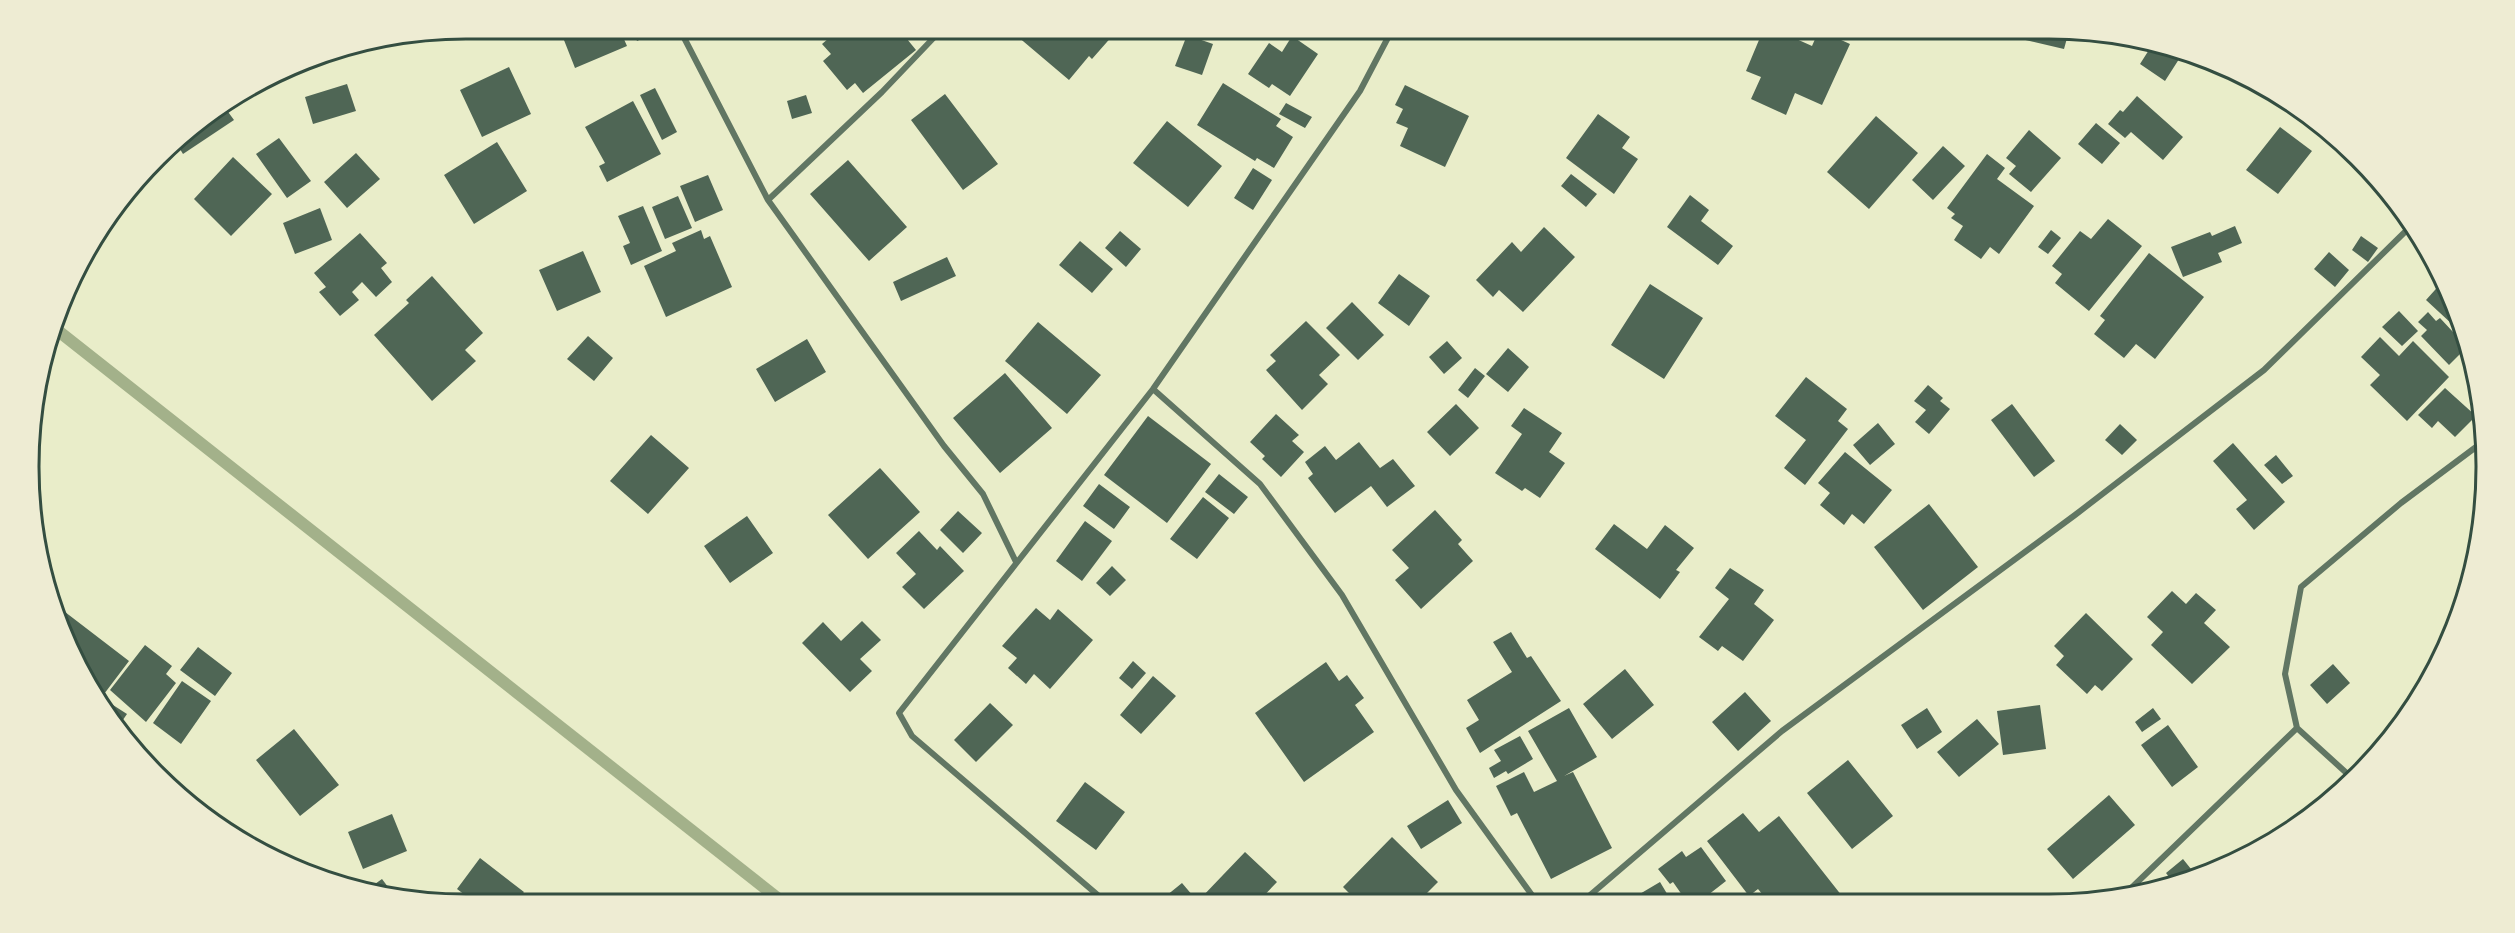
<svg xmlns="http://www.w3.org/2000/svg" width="2515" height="933" viewBox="0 0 2515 933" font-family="Inter,sans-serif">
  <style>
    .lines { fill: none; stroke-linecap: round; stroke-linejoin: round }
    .stream { stroke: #a3b18a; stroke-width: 12 }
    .building { fill: #4f6655 }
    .minor { stroke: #617663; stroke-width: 6 }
    .rim { fill: none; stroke: #344e41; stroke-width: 3 }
  </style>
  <rect width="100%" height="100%" fill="#e9edc9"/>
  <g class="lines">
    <!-- stream -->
    <path class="stream" d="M52,326L785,904"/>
  </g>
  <!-- building -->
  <path class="building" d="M564,28H619L627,46L575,68L560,30Z
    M632,28H652L654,33L637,41Z
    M822,28H898L916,50L863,93L855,83L847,90L823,61L831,54L822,44L829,38Z
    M1023,28H1108L1114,34L1092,59L1089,56L1069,80L1017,36Z
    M1764,28H1772L1812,46L1819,30L1850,44L1822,105L1795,93L1786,115L1751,99L1761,77L1746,71Z
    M2005,28H2048L2069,31L2064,49L2004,35Z
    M1187,35L1213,44L1202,75L1175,66Z
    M1292,36L1318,54L1290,96L1272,84L1269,88L1248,74L1269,43L1282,52Z
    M2154,42L2162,44L2181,56L2165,81L2140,64Z
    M509,67L531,114L482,137L460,90Z
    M1223,83L1281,119L1276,126L1293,137L1274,168L1257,158L1255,161L1197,125Z
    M347,84L356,111L313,124L305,97Z
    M1405,85L1469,116L1445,167L1400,146L1408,128L1396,123L1403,109L1395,105Z
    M655,88L677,132L662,140L640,95Z
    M945,94L998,164L963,190L911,120Z
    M806,95L812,113L792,119L787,101Z
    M2137,96L2183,137L2163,160L2131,132L2125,138L2108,124L2120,110L2123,112Z
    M633,101L661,154L607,182L599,166L605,163L585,127Z
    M1286,103L1312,117L1305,128L1279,114Z
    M223,105L234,120L183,154L175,141Z
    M1598,114L1630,137L1622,148L1638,159L1614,194L1566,158Z
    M1876,116L1918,153L1869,209L1827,172Z
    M1167,121L1222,166L1188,207L1133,163Z
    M2096,123L2120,143L2102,164L2078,144Z
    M2280,127L2312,151L2278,194L2246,170Z
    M2029,130L2061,158L2031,192L2009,174L2016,166L2006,158Z
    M279,138L311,181L287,198L256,154Z
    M497,142L527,191L474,224L444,175Z
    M171,145L175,149L155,167L154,166Z
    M1943,146L1965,166L1933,200L1912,180Z
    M356,153L380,179L347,208L324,182Z
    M1987,154L2005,168L1997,179L2034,206L1999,254L1990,247L1981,259L1954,240L1963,226L1951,218L1955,214L1947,208Z
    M233,157L272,194L231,236L194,199Z
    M848,160L907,227L869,261L810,194Z
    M1253,168L1272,180L1253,210L1234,198Z
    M1571,174L1597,194L1586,207L1561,186Z
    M708,175L723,210L695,222L680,186Z
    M1690,195L1709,210L1701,221L1733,246L1718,265L1667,227Z
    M678,196L692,228L665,239L652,207Z
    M643,206L662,251L631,265L623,246L630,243L618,216Z
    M320,208L332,240L295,254L283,223Z
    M2108,219L2142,246L2089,311L2055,283L2062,274L2052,266L2080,231L2091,239Z
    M2235,226L2242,243L2218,253L2222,262L2183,277L2171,247L2210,232L2212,236Z
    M1544,227L1575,257L1523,312L1499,290L1493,297L1476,280L1512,242L1521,252Z
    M701,230L704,239L710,236L732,287L666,317L644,266L676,251L672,243Z
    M2051,230L2061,238L2048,254L2038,247Z
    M1120,231L1141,249L1126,267L1105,248Z
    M360,233L387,263L381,268L392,282L376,297L362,282L352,292L359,300L340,316L319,292L326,287L314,273Z
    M2361,236L2378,248L2368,262L2352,250Z
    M1080,241L1113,269L1092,293L1059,265Z
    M583,251L601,292L557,311L539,270Z
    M2329,252L2349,270L2335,287L2314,269Z
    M2149,253L2204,297L2155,359L2136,344L2124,358L2094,334L2105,320L2100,316Z
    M947,257L956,276L901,301L893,282Z
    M1399,274L1430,296L1409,326L1378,303Z
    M432,276L483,333L465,350L476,361L432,401L374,335L409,303L406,300Z
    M2443,281L2463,326L2466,337L2426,300Z
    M1650,284L1703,318L1664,379L1611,345Z
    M1352,302L1384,335L1358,360L1326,328Z
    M2399,311L2418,331L2402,346L2382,327Z
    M2428,312L2436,321L2440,318L2467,347L2449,365L2421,336L2427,330L2418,322Z
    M1306,321L1340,355L1319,375L1328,384L1302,410L1266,370L1276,361L1270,355Z
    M1038,322L1101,375L1067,414L1005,361Z
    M588,336L613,358L594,381L567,359Z
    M2380,337L2399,356L2413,341L2449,377L2407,421L2370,385L2380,375L2361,357Z
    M807,339L826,372L775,402L756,369Z
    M1447,341L1462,358L1444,374L1429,357Z
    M1508,348L1529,367L1508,392L1486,374Z
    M1475,368L1485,376L1468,398L1458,390Z
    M1005,373L1052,428L1000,473L953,418Z
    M1806,377L1847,409L1838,421L1848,429L1805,485L1784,468L1806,440L1775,416Z
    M1928,385L1943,398L1940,401L1950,409L1929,434L1915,422L1926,410L1914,401Z
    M2445,388L2476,416L2455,437L2438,421L2432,428L2418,415Z
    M1456,404L1479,428L1450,456L1427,432Z
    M2012,404L2055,461L2034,477L1991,420Z
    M1524,408L1562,433L1549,452L1565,463L1540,498L1525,488L1522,491L1495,473L1522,434L1511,426Z
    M1276,414L1299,435L1292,441L1304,452L1281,477L1262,459L1265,456L1250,442Z
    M1148,416L1211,464L1167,523L1104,475Z
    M1878,423L1895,444L1870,465L1853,445Z
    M2120,424L2137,440L2122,455L2105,440Z
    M651,435L689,468L648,514L610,481Z
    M1359,442L1380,468L1393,459L1415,486L1387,507L1371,486L1335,513L1308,478L1313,474L1305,462L1325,446L1336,460Z
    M2233,443L2285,502L2254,530L2236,509L2247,500L2213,461Z
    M1845,452L1892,490L1864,524L1852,514L1844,525L1820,505L1830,493L1818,483Z
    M2276,455L2293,476L2282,484L2264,465Z
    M880,468L920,512L868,559L828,515Z
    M1219,474L1248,497L1234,514L1205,492Z
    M1099,484L1130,507L1114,529L1083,506Z
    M1203,497L1229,518L1197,559L1170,539Z
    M1929,504L1978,567L1923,610L1874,547Z
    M1435,510L1462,540L1458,544L1473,561L1421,609L1395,580L1409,568L1392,550Z
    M958,511L982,533L963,553L940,530Z
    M747,516L773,553L730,583L704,546Z
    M1085,521L1112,541L1082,581L1056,561Z
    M1614,524L1647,549L1665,525L1694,548L1676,570L1680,572L1660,599L1595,549Z
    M919,531L937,550L940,546L964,571L924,609L902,587L916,574L896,553Z
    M1112,566L1126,580L1110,596L1096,583Z
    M1730,568L1764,590L1754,604L1774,620L1743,661L1722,646L1718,651L1699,637L1729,599L1715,588Z
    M2172,591L2186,604L2196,593L2216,610L2204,623L2230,647L2192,684L2151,645L2163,632L2147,617Z
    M52,602L129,661L98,702L62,634Z
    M1036,608L1050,620L1058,609L1093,640L1050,689L1034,674L1026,684L1008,668L1017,658L1002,646Z
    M2086,613L2133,659L2102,691L2095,685L2087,694L2056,665L2064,656L2054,646Z
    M862,621L881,640L860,659L872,671L850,692L802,643L823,622L841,641Z
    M1511,632L1527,658L1531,656L1561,701L1480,753L1466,728L1479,720L1467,700L1512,672L1493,642Z
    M145,645L172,666L166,674L176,683L146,722L110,690Z
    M198,647L232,673L215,696L180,670Z
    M1133,661L1146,673L1132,689L1119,678Z
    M1326,662L1339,681L1347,675L1364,698L1355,705L1374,732L1304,782L1255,713Z
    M2333,664L2350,683L2327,704L2310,685Z
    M1625,669L1654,705L1612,739L1583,704Z
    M1153,676L1176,696L1141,734L1120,715Z
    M182,681L211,701L181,744L153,723Z
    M1745,692L1771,721L1738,751L1712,722Z
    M102,698L127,714L118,727L102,710L99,703Z
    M990,703L1013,725L976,762L954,740Z
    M2040,705L2046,749L2003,755L1997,711Z
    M1569,708L1597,757L1564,776L1573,772L1612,848L1551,879L1517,813L1511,816L1496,786L1524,772L1534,792L1557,781L1528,731Z
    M1927,708L1942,732L1917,749L1901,725Z
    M2153,708L2161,719L2142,732L2135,722Z
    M1977,719L1999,744L1959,777L1937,752Z
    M2168,725L2198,767L2172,787L2141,745Z
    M294,729L339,785L300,816L256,760Z
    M1520,736L1533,759L1508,774L1506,771L1494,778L1489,768L1501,761L1494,750Z
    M1848,760L1893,816L1852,849L1807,793Z
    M1085,782L1125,812L1096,850L1056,821Z
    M2109,795L2135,825L2073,879L2047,849Z
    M1448,800L1462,823L1421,849L1407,826Z
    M1743,813L1759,832L1779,816L1842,896L1836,901H1768L1758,889L1749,896L1707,841Z
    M392,814L407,851L363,869L348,832Z
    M2273,829L2280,834L2260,848V847Z
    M1392,837L1438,882L1418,902H1358L1343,887Z
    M1701,847L1726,881L1699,902H1687L1673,882L1670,884L1658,869L1682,851L1686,857Z
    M1245,852L1277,882L1257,903H1205L1200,899Z
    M480,858L524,892L514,904H477L457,889Z
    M2183,859L2195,874L2172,881L2166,873Z
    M382,879L394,895L365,891Z
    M1660,882L1672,902H1642L1638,895Z
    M1182,883L1199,903H1163L1161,900Z"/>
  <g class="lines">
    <!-- minor -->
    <path class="minor" d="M679,28L768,200L944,446L983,494L1016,562
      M768,200L882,92L943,28
      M1153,389L1260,484L1342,595L1456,790L1537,902
      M2352,778L2297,728L2285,674L2301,587L2401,503L2484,441
      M2123,896L2297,728
      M1582,902L1782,731L2075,515L2264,370L2412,225
      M1107,903L912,736L899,713L1153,389L1360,91L1393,28"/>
  </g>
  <!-- crop -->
  <path d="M0 0H2515V933H0ZM466 39H2049A427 427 0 0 1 2476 466V467A427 427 0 0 1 2049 894H466A427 427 0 0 1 39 467V466A427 427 0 0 1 466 39Z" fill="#eeecd3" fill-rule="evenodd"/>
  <path class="rim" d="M466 39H2049A427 427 0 0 1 2476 466V467A427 427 0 0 1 2049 894H466A427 427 0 0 1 39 467V466A427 427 0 0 1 466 39Z"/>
</svg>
